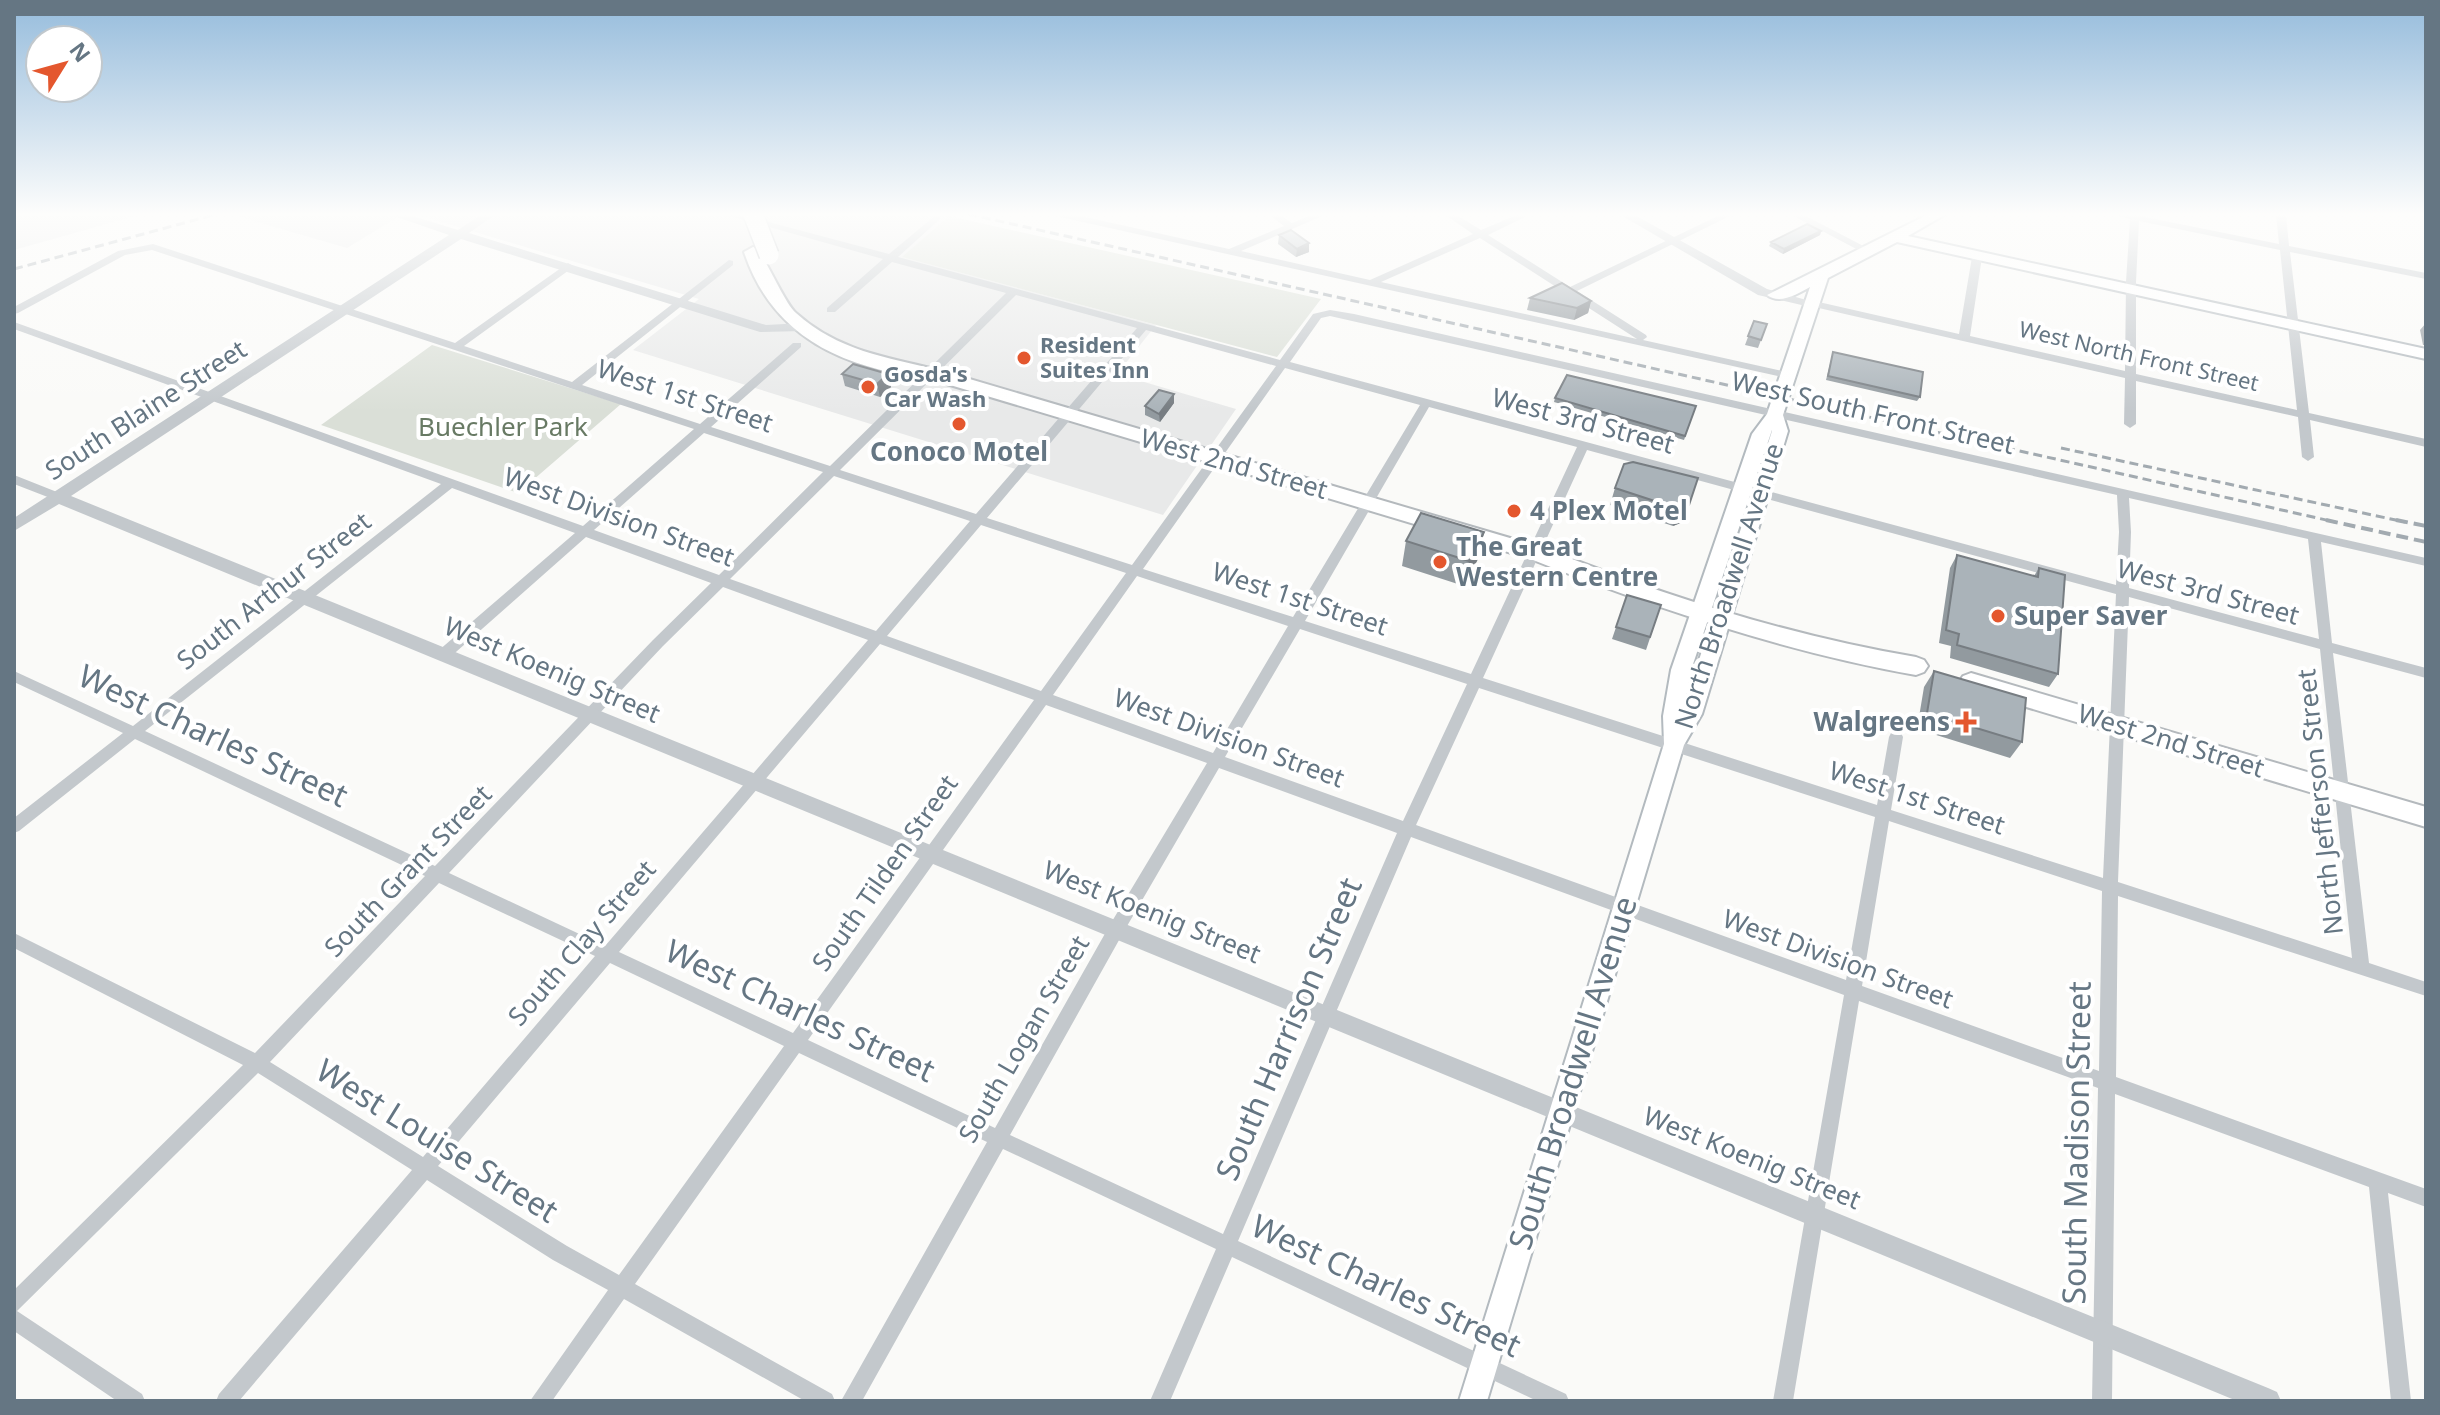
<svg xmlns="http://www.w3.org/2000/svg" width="2440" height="1415" viewBox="0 0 2440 1415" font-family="'Noto Sans',sans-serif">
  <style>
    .built { fill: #e8e9e9 }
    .green { fill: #dadfd7 }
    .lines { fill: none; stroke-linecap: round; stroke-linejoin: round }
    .secondary-casing { stroke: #b3babf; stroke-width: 4 }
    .trunk-casing { stroke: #b4b9bd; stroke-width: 4 }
    .minor { fill: #c3c8cc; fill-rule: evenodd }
    .tertiary { fill: #c3c8cc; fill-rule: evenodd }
    .secondary { fill: #fff; fill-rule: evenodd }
    .trunk { fill: #fff; fill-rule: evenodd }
    .rail-far1 { stroke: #a2aab0; stroke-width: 3; stroke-dasharray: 9 5; stroke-linecap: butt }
    .rail { stroke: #a2aab0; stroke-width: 4; stroke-dasharray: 12 6; stroke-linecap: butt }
    .trunk-bridge-casing { stroke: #b4b9bd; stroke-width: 22; stroke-linecap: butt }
    .trunk-bridge { stroke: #fff; stroke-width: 19 }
    .wall { fill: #929a9f }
    .shaded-wall { fill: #777d82 }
    .building { fill: #aab3b9; stroke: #777d82; stroke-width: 2 }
    .poi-dot { fill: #e4572e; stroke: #fff; stroke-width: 3 }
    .labels { text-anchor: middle; stroke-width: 8; stroke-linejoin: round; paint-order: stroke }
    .far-poi-label { font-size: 22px; font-weight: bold; fill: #657683; stroke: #fff; text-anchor: start }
    .far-street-label { font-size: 22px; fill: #657683; stroke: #fff }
    .street-label { font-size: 26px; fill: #657683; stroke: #fff }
    .park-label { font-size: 26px; fill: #687a64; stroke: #fff }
    .poi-label { font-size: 26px; font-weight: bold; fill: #657683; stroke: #fff; text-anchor: start }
    .near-street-label { font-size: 32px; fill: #657683; stroke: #fff }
  </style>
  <rect width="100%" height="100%" fill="#fafaf8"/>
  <!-- built -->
  <path class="built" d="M14,214H142L14,250Z
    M241,214H403L347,248L237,216Z
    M415,214H941L949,216L903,257L1156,325L1117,374L1236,409L1163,515L633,350L699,299Z"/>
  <!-- green -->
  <path class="green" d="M949,216L1321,299L1277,357L902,257Z
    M432,345L621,404L518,493L321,425Z"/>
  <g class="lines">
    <!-- secondary casing -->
    <g class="secondary-casing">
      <path id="secondary" d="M1929,214H1946L1908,236L2426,349V359L1897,242L1828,278L1783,415L1788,431L1702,714L1684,745L1487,1401H1459L1664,744L1663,716L1671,670L1752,434L1767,414L1810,287C1797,294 1780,305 1767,295ZM1772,430V431L1685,704L1691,670Z"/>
    </g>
    <!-- trunk casing -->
    <g class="trunk-casing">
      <path id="trunk" d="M753,247C763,249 782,300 796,313C838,351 886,357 939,370L1544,548C1663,595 1789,636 1916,657L1924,660L1928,666L1924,672L1916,675C1786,652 1651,607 1528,558L930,379C845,368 773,339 744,252Z
        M1971,673L2426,807V827L1963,688L1959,682L1963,676Z"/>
    </g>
    <!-- minor -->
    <path class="minor" d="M723,214H738L889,254L936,215L941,218L939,220L898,257L1280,360L1313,314L1330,310L1354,314L2426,558V566L2321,542L2332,643L2426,668V678L2333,653L2369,963L2426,982V996L2118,896L2116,1077L2426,1189V1207L2388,1193L2411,1401H2391L2369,1187L2115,1094L2112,1401H2092L2098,1088L1859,1001L1793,1401H1773L1844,995L1411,837L1238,1241L1566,1394L1569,1401H1537L1232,1257L1170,1401H1150L1216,1249L1003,1149L862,1401H841L987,1142L799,1053L635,1284L832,1394L835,1401H805L624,1299L552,1401H530L608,1290L553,1260L427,1180L239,1401H216L219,1394L412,1170L258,1073L17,1311L142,1394L145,1401H117L14,1331V1290L243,1065L14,948V933L255,1053L425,876L135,739L19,831L14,833V818L123,733L14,682V671L133,726L441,484L14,329V322L583,526L694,429L152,250L125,255L18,313L14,314V307L118,251L153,244L455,343L568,263L573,266L572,268L464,346L572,382L729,260L733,261V265L582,385L700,424L793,343H801V347L711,427L830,466L1006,293L892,262L835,312H827V308L883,259ZM1016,295L1137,328L976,514L840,470ZM1330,316L2117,495L2119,532L2116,585L1290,362L1321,318ZM1146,330L1276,366L1132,565L987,518ZM1285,368L1420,405L1293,617L1143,569ZM1429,407L1577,447L1471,674L1305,621ZM704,433L823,472L719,575L594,530ZM1587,450L2116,594L2103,878L1891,810L1903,737L1901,733H1891L1889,737L1877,805L1483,678ZM834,476L970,521L876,631L730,579ZM452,488L575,533L438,651L436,655L438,659H448L586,537L711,583L653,640L435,866L145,731ZM2129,498L2308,539L2319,639L2129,588L2131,532ZM981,525L1126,573L1041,691L887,636ZM1137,576L1288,626L1213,753L1053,695ZM723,587L868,640L605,946L449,873L663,646ZM2129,597L2320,649L2352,958L2118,882ZM1300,629L1467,684L1403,821L1225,757ZM880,644L1034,700L793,1033L619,952ZM1479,688L1875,817L1846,980L1416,825ZM1046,705L1207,763L1111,923L995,1128L808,1040ZM1219,768L1397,833L1223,1234L1010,1135L1123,933ZM1889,821L2102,891L2099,1071L1862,986ZM439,883L595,956L423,1157L270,1062ZM610,963L784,1046L619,1275L567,1246L438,1166Z
      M1055,214H1072L1229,249L1284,226L1268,214H1279L1292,223L1314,214H1327L1241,251L1370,280L1473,234L1444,214H1455L1481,230L1519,214H1531L1488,235L1570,287L1722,214H1734L1577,291L1646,335L1647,337L1643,340L1787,372L1793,375L1787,378L1060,217ZM1480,238L1637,339L1381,282Z
      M1790,214H1802L1873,251L1864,253Z
      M2112,214H2140V216L2279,244L2276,214H2286L2289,246L2426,273V279L2290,252L2309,413L2426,439V447L2310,420L2314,457L2308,461L2302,457L2298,417L2136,381V424L2130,428L2124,424L2125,378L1810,306L1805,303L1810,300L1959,334L1972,257L1977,254L1982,257L1970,336L2125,371L2126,282L2130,219ZM2139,221L2280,250L2297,410L2136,374V282Z
      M14,475L62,494L64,497L58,501L14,484Z"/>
    <!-- tertiary -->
    <path class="tertiary" d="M388,214H406L458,230L482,214H496L469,233L766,325L803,323L810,327L803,331L760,332L461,239L71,496L2268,1388L2277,1392L2281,1401H2237L59,504L14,531V518L449,235Z
      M1619,214H1633L1767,289L1817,303L1810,307L1758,295Z"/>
    <!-- secondary -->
    <use href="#secondary" class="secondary"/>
    <!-- trunk -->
    <use href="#trunk" class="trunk"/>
    <!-- rail-far1 -->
    <path class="rail-far1" d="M968,214L2335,522
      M14,269L217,214
      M2061,448L2405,522"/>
    <!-- rail -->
    <path class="rail" d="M2326,520L2426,542
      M2396,520L2426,526"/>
    <!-- trunk-bridge casing -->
    <g class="trunk-bridge-casing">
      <path id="trunk-bridge" d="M753,214L769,255"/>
    </g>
    <!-- trunk-bridge -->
    <use href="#trunk-bridge" class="trunk-bridge"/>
  </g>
  <!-- wall -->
  <path class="wall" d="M1821,231L1820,235L1783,254L1769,246L1771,242Z
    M1279,235L1309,243V252L1296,257L1278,244Z
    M1530,298L1591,301L1588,313L1574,320L1527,310Z
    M1754,321L1767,324L1758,348L1745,345Z
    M2426,323V345H2423L2420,330Z
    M1833,352L1920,397L1917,401L1826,380Z
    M842,374L891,387L880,397L845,386Z
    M1174,394V403L1160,422L1145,415V406Z
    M1555,398L1696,406L1684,440L1554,402Z
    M1698,478L1683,522L1673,526L1610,505L1615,488Z
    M1484,532L1479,557L1464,586L1402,566L1406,541Z
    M1957,555L2034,576L2039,568L2058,674L2049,687L1950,658L1951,646L1939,643L1950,568Z
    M1627,595L1661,605L1646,650L1612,639Z
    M1934,671L2022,742L2010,758L1917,729L1924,687Z"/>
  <!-- shaded-wall -->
  <path class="shaded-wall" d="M1821,231L1820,235L1783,254L1784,249Z
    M1309,243V252L1296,257L1297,249Z
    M1591,301L1588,313L1574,320L1577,308Z
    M888,374L891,387L880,397L877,384Z
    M1174,394V403L1160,422L1159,414Z
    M1692,495L1683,522L1673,526L1679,509Z
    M1484,532L1479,557L1464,586L1469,561Z"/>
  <!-- building -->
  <path class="building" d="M1807,224L1821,231L1784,249L1771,242Z
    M1291,230L1309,243L1297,249L1279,235Z
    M1562,283L1591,301L1577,308L1530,298Z
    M1754,321L1767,324L1761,340L1748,336Z
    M1833,352L1923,372L1920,397L1828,376Z
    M853,364L888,374L877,384L842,374Z
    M1567,375L1696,406L1685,436L1555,398Z
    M1159,390L1174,394L1159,414L1145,406Z
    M1633,462L1698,478L1689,505L1679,509L1615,488L1624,464Z
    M1421,513L1484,532L1469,561L1406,541Z
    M1957,555L2038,577L2039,568L2065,575L2058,674L1957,645L1959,634L1946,630Z
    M1627,595L1661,605L1650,637L1616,627Z
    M1934,671L2026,698L2022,742L1927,713Z"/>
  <!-- sky -->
  <linearGradient id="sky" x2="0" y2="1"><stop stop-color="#96bcdc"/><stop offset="0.52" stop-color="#fdfdfc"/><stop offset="1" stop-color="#fdfdfc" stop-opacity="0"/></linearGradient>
  <rect width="2440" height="412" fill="url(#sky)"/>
  <!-- markers -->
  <g class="poi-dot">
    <circle cx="1024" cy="358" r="8"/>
    <circle cx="868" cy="387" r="8"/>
    <circle cx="959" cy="424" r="8"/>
    <circle cx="1514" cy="511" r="8"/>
    <circle cx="1440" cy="562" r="8"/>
    <circle cx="1998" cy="616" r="8"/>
    <path d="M1962 710h8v8h8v8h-8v8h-8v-8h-8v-8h8z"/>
  </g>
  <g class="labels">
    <!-- far-poi labels -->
    <g class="far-poi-label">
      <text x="1040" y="353">Resident<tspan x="1040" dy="25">Suites Inn</tspan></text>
      <text x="884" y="382">Gosda's<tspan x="884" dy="25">Car Wash</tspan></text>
    </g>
    <!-- far-street labels -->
    <g class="far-street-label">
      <text transform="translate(2139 356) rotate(13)" y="8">West North Front Street</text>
    </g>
    <!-- street labels -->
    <g class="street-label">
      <text transform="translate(685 396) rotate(18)" y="9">West 1st Street</text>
      <text transform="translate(146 410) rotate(-33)" y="9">South Blaine Street</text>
      <text transform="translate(1873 413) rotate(13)" y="9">West South Front Street</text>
      <text transform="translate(1583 421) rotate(15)" y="9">West 3rd Street</text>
      <text transform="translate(1234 464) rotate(16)" y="9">West 2nd Street</text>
      <text transform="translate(619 517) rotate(20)" y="9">West Division Street</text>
      <text transform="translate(1729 586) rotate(-72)" y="9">North Broadwell Avenue</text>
      <text transform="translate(274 591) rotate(-38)" y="9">South Arthur Street</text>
      <text transform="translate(2208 592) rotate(15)" y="9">West 3rd Street</text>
      <text transform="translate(1300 599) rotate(18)" y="9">West 1st Street</text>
      <text transform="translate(552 670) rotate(23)" y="9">West Koenig Street</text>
      <text transform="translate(1229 738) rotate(20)" y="9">West Division Street</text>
      <text transform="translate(2171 741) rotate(17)" y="9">West 2nd Street</text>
      <text transform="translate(1917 798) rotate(18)" y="9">West 1st Street</text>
      <text transform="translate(2320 802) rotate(-96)" y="9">North Jefferson Street</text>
      <text transform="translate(408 871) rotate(-46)" y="9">South Grant Street</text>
      <text transform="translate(885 873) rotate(-55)" y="9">South Tilden Street</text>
      <text transform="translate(1152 912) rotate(22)" y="9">West Koenig Street</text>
      <text transform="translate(582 943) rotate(-49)" y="9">South Clay Street</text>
      <text transform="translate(1838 959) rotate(20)" y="9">West Division Street</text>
      <text transform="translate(1024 1039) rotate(-60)" y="9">South Logan Street</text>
      <text transform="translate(1752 1158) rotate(22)" y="9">West Koenig Street</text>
    </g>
    <!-- park labels -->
    <g class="park-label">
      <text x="503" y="436">Buechler Park</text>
    </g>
    <!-- poi labels -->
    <g class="poi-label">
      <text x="959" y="461" text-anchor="middle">Conoco Motel</text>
      <text x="1530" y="520">4 Plex Motel</text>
      <text x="1456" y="556">The Great<tspan x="1456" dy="30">Western Centre</tspan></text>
      <text x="2014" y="625">Super Saver</text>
      <text x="1950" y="731" text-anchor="end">Walgreens</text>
    </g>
    <!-- near-street labels -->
    <g class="near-street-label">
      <text transform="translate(213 736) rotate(25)" y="11">West Charles Street</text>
      <text transform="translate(800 1011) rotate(25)" y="11">West Charles Street</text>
      <text transform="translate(1289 1029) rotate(-67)" y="11">South Harrison Street</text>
      <text transform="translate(1573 1073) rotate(-73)" y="11">South Broadwell Avenue</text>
      <text transform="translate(437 1141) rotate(32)" y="11">West Louise Street</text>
      <text transform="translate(2077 1143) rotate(-89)" y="11">South Madison Street</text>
      <text transform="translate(1386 1286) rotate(25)" y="11">West Charles Street</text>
    </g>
  </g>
  <!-- border -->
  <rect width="2440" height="1415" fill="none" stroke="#657683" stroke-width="32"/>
  <!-- north arrow -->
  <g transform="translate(64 64) rotate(53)"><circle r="38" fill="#ffffff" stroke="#c1c8cd" stroke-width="2"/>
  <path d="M0-6L14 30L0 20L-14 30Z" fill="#e4572e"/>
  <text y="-12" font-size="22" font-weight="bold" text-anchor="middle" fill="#657683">N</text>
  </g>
</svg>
